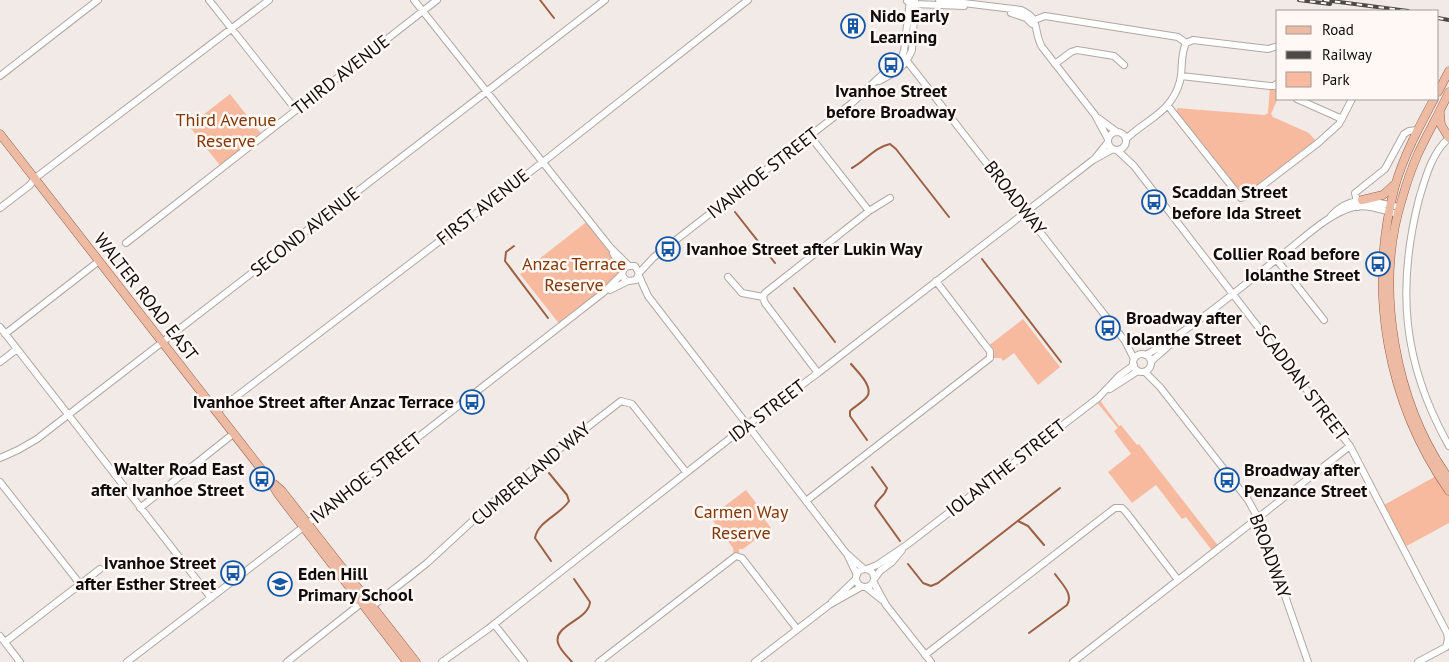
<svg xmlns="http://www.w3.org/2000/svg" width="1449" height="662" viewBox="0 0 1449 662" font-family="'PT Sans',sans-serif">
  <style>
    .green { fill: #f7ba9e }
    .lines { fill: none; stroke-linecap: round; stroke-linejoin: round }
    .stream { stroke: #9c6044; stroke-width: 2 }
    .minor-casing { stroke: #b0a8a5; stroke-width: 8 }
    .major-casing { stroke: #986047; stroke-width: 9 }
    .minor { stroke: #fff; stroke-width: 6 }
    .major { stroke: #edbba4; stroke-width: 8 }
    .rail-casing { stroke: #4d4947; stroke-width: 4 }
    .rail { stroke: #fff8f5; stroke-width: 2; stroke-dasharray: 5.5; stroke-linecap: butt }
    .labels { text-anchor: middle; stroke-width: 5; stroke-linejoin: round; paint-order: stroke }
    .poi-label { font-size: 18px; font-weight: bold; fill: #0f0c0b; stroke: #fff8f5; text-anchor: start }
    .street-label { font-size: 18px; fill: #0f0c0b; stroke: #fff8f5 }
    .park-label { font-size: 18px; fill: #823606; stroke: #fff8f5 }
  </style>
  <rect width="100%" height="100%" fill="#f2eae6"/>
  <!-- green -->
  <path class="green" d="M1278,83V98L1271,114L1273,117L1309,133L1318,143L1250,195L1241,198L1177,117V108L1265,115L1268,113L1270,86Z
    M230,94L263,136L222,168L189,126Z
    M589,220L610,247L622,274L561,326L520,274Z
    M1023,319L1060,367L1038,385L1014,353L1003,361L1001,358H990L987,347Z
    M1098,398L1119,426L1121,425L1137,445L1139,444L1220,548L1214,553L1186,517L1182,519L1156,485L1132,503L1108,472L1131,454L1114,431L1118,428L1095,400Z
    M1438,475L1449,491V523L1403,548L1382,506Z
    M746,490L763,512L761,514L771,528L743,549H739V556L734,557L733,548L710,517Z"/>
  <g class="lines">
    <!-- stream -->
    <path class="stream" d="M540,0L554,18
      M852,168C865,161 875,147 890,144L896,149L949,217
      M735,212L775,263
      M514,246L506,252L505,261L548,318
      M982,259L1061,362
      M794,288L835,342
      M851,364C857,371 872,385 868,395C865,401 855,406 850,411V416L867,440
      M872,467L887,488C884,498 877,498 875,506L900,541
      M549,473L567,495L569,501C560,515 538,521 535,538L551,561
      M1018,521L1028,526L1044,545
      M908,564L923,583L931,586L938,583L1060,488
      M1029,633L1067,605C1074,594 1061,583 1055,574
      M572,662C567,656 560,650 558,643C553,625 589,620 590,602L574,579"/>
    <!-- minor casing -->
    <g class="minor-casing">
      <path id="minor" d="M209,0L296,110
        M414,0L610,247L629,266
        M939,0L1021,10C1041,18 1033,32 1042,47L1095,115L1108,139
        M907,1L915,4L964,6
        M1011,13L1026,18L1032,24
        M1032,21L1045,16L1178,37L1186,43
        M903,56L1125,341L1134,359
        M1055,64L1071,52L1077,50L1114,56L1124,65
        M0,76L98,0
        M1181,76L1270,86H1274L1278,83
        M879,81C896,72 904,69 912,50L915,0
        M1297,99L1342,119
        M1168,106L1241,198L1250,195L1318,143L1339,124L1352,99
        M1098,118L1117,132
        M1108 141a9 9 0 1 1 18 0a9 9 0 1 1-18 0Z
        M810,136L869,211
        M1449,138C1432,152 1425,179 1419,199C1396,290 1403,364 1449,446
        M1126,139C1147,119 1172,112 1180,81C1183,69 1180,55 1186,43L1193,40L1268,49L1278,46
        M1117,150L1134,166L1350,446L1447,633L1448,639L1446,647
        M1096,157L1108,142
        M1358,207L1355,193L1385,169L1404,134L1409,131L1417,130
        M0,208L30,185L34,179L269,0
        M1331,216C1351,193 1373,202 1399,207
        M126,243L437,0
        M613,253L623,271
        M1276,259L1324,320
        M639,273L635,266H629L624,268C621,274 622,278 628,281L636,280L639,273L654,257L852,103L884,73L901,59L904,51L910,0
        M639,276L648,296L846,553L864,569
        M728,277L742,293L763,297
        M610,290L628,281
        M0,327L211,598
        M5,334L99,261
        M1133 363a9 9 0 1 1 18 0a9 9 0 1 1-18 0Z
        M1146,355C1195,327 1242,286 1287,251C1305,237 1331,212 1354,207C1369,204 1384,211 1398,214
        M0,362L17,349
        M1151,362C1160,352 1170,348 1176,336
        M1145,372L1160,387L1248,500L1258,518L1308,662
        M818,373L765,303L763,297L765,293L869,211L890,198
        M1110,389L1138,371
        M216,412L543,162L748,0
        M0,458L18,450L37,439L605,0
        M0,482L80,584
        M806,501L990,358V351L985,345L936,281
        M140,508L233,434
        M848,556L857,575
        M856 578a9 9 0 1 1 18 0a9 9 0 1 1-18 0Z
        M867,569L877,565L908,544L1098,398L1119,376L1134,365
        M875,578L880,571L892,562L902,550
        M874,583L886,605L931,662
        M867,588L882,600
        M832,602L856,579
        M370,608L427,563L504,492L621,401L632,404L686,472
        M494,624L524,662
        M0,636L20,662
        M5,642L100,569
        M925,655L1115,508H1122L1126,512L1178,580
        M127,662L293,535L604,292L622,274
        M287,662L364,601
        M442,662L488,629L747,425L818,373L1093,160L1113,149
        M599,662L736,556L742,558L797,629
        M755,662L829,605L861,587
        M1073,662L1350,446
        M1418,662L1446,647"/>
    </g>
    <!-- major casing -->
    <g class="major-casing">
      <path id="major" d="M1438,92L1449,71
        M1449,92C1439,114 1427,134 1417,156C1411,170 1406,185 1402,199C1374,288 1395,403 1449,479
        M1434,99C1419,127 1404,155 1395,186C1367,290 1387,402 1449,491
        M1440,113L1441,125L1449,138
        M0,134L269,479L278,494L407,662
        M1362,200L1383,195L1395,184
        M274,484L282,491L416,662"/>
    </g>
    <!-- minor -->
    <use href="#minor" class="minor"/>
    <!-- major -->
    <use href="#major" class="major"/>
    <!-- rail casing -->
    <g class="rail-casing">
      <path id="rail" d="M1299,0L1330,4
        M1324,0L1408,11
        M1438,18L1449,20"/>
    </g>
    <!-- rail -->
    <use href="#rail" class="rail"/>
  </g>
  <!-- icons -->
  <defs>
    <g id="building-ring" transform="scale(1.25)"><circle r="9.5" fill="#fff8f5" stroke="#1457a7" stroke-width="1.5"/><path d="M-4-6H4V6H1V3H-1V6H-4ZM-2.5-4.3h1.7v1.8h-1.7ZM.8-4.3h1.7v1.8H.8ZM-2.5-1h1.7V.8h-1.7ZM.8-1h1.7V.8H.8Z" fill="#1457a7"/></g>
    <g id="bus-ring" transform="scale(1.25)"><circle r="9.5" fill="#fff8f5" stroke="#1457a7" stroke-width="1.5"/><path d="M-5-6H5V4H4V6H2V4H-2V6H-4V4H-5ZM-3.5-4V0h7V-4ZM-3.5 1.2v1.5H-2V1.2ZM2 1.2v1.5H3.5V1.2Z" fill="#1457a7"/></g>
    <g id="school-ring" transform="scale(1.25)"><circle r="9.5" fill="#fff8f5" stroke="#1457a7" stroke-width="1.5"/><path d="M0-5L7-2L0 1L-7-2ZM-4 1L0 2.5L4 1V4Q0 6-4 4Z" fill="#1457a7"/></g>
  </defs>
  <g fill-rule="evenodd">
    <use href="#building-ring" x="853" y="26"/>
    <use href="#bus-ring" x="891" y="65"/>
    <use href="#bus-ring" x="1154" y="202"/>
    <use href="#bus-ring" x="668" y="249"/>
    <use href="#bus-ring" x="1378" y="264"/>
    <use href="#bus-ring" x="1108" y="328"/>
    <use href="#bus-ring" x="472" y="402"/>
    <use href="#bus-ring" x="262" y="479"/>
    <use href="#bus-ring" x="1227" y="480"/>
    <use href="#bus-ring" x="233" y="573"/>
    <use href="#school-ring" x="280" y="584"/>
  </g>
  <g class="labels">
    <!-- poi labels -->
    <g class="poi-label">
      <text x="870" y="22">Nido Early<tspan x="870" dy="21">Learning</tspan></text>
      <text x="891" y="97" text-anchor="middle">Ivanhoe Street<tspan x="891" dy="21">before Broadway</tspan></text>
      <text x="1172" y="198">Scaddan Street<tspan x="1172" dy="21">before Ida Street</tspan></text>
      <text x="686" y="255">Ivanhoe Street after Lukin Way</text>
      <text x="1360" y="260" text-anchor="end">Collier Road before<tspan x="1360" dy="21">Iolanthe Street</tspan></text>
      <text x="1126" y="324">Broadway after<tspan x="1126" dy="21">Iolanthe Street</tspan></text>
      <text x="454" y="408" text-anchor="end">Ivanhoe Street after Anzac Terrace</text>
      <text x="244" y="475" text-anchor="end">Walter Road East<tspan x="244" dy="21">after Ivanhoe Street</tspan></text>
      <text x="1244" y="476">Broadway after<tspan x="1244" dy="21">Penzance Street</tspan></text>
      <text x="216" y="569" text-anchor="end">Ivanhoe Street<tspan x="216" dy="21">after Esther Street</tspan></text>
      <text x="298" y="580">Eden Hill<tspan x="298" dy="21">Primary School</tspan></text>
    </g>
    <!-- street labels -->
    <g class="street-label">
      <text transform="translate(341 75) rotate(-38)" y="6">THIRD AVENUE</text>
      <text transform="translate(763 173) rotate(-38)" y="6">IVANHOE STREET</text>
      <text transform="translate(1015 198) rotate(52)" y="6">BROADWAY</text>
      <text transform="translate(483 207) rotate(-38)" y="6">FIRST AVENUE</text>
      <text transform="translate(305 232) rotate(-38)" y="6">SECOND AVENUE</text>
      <text transform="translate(146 297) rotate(52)" y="6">WALTER ROAD EAST</text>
      <text transform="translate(1302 383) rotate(53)" y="6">SCADDAN STREET</text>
      <text transform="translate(767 411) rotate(-37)" y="6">IDA STREET</text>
      <text transform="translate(1006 468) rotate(-38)" y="6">IOLANTHE STREET</text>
      <text transform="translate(531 474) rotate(-40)" y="6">CUMBERLAND WAY</text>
      <text transform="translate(366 478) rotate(-38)" y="6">IVANHOE STREET</text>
      <text transform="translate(1270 556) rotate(70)" y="6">BROADWAY</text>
    </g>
    <!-- park labels -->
    <g class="park-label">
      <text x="226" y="126">Third Avenue<tspan x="226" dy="21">Reserve</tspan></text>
      <text x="574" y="270">Anzac Terrace<tspan x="574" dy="21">Reserve</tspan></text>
      <text x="741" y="518">Carmen Way<tspan x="741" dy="21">Reserve</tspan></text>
    </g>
  </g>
  <!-- legend -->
  <rect x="1276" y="10" width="162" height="90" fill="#fff8f5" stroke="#9f9a97"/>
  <rect x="1286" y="26" width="25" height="8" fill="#edbba4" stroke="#9f9a97"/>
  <text x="1322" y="35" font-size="15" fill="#0f0c0b">Road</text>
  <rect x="1286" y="51" width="25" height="8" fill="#4d4947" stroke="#9f9a97"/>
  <text x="1322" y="60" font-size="15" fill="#0f0c0b">Railway</text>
  <rect x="1286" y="72" width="25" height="15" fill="#f7ba9e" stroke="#9f9a97"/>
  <text x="1322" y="85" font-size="15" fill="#0f0c0b">Park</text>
</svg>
